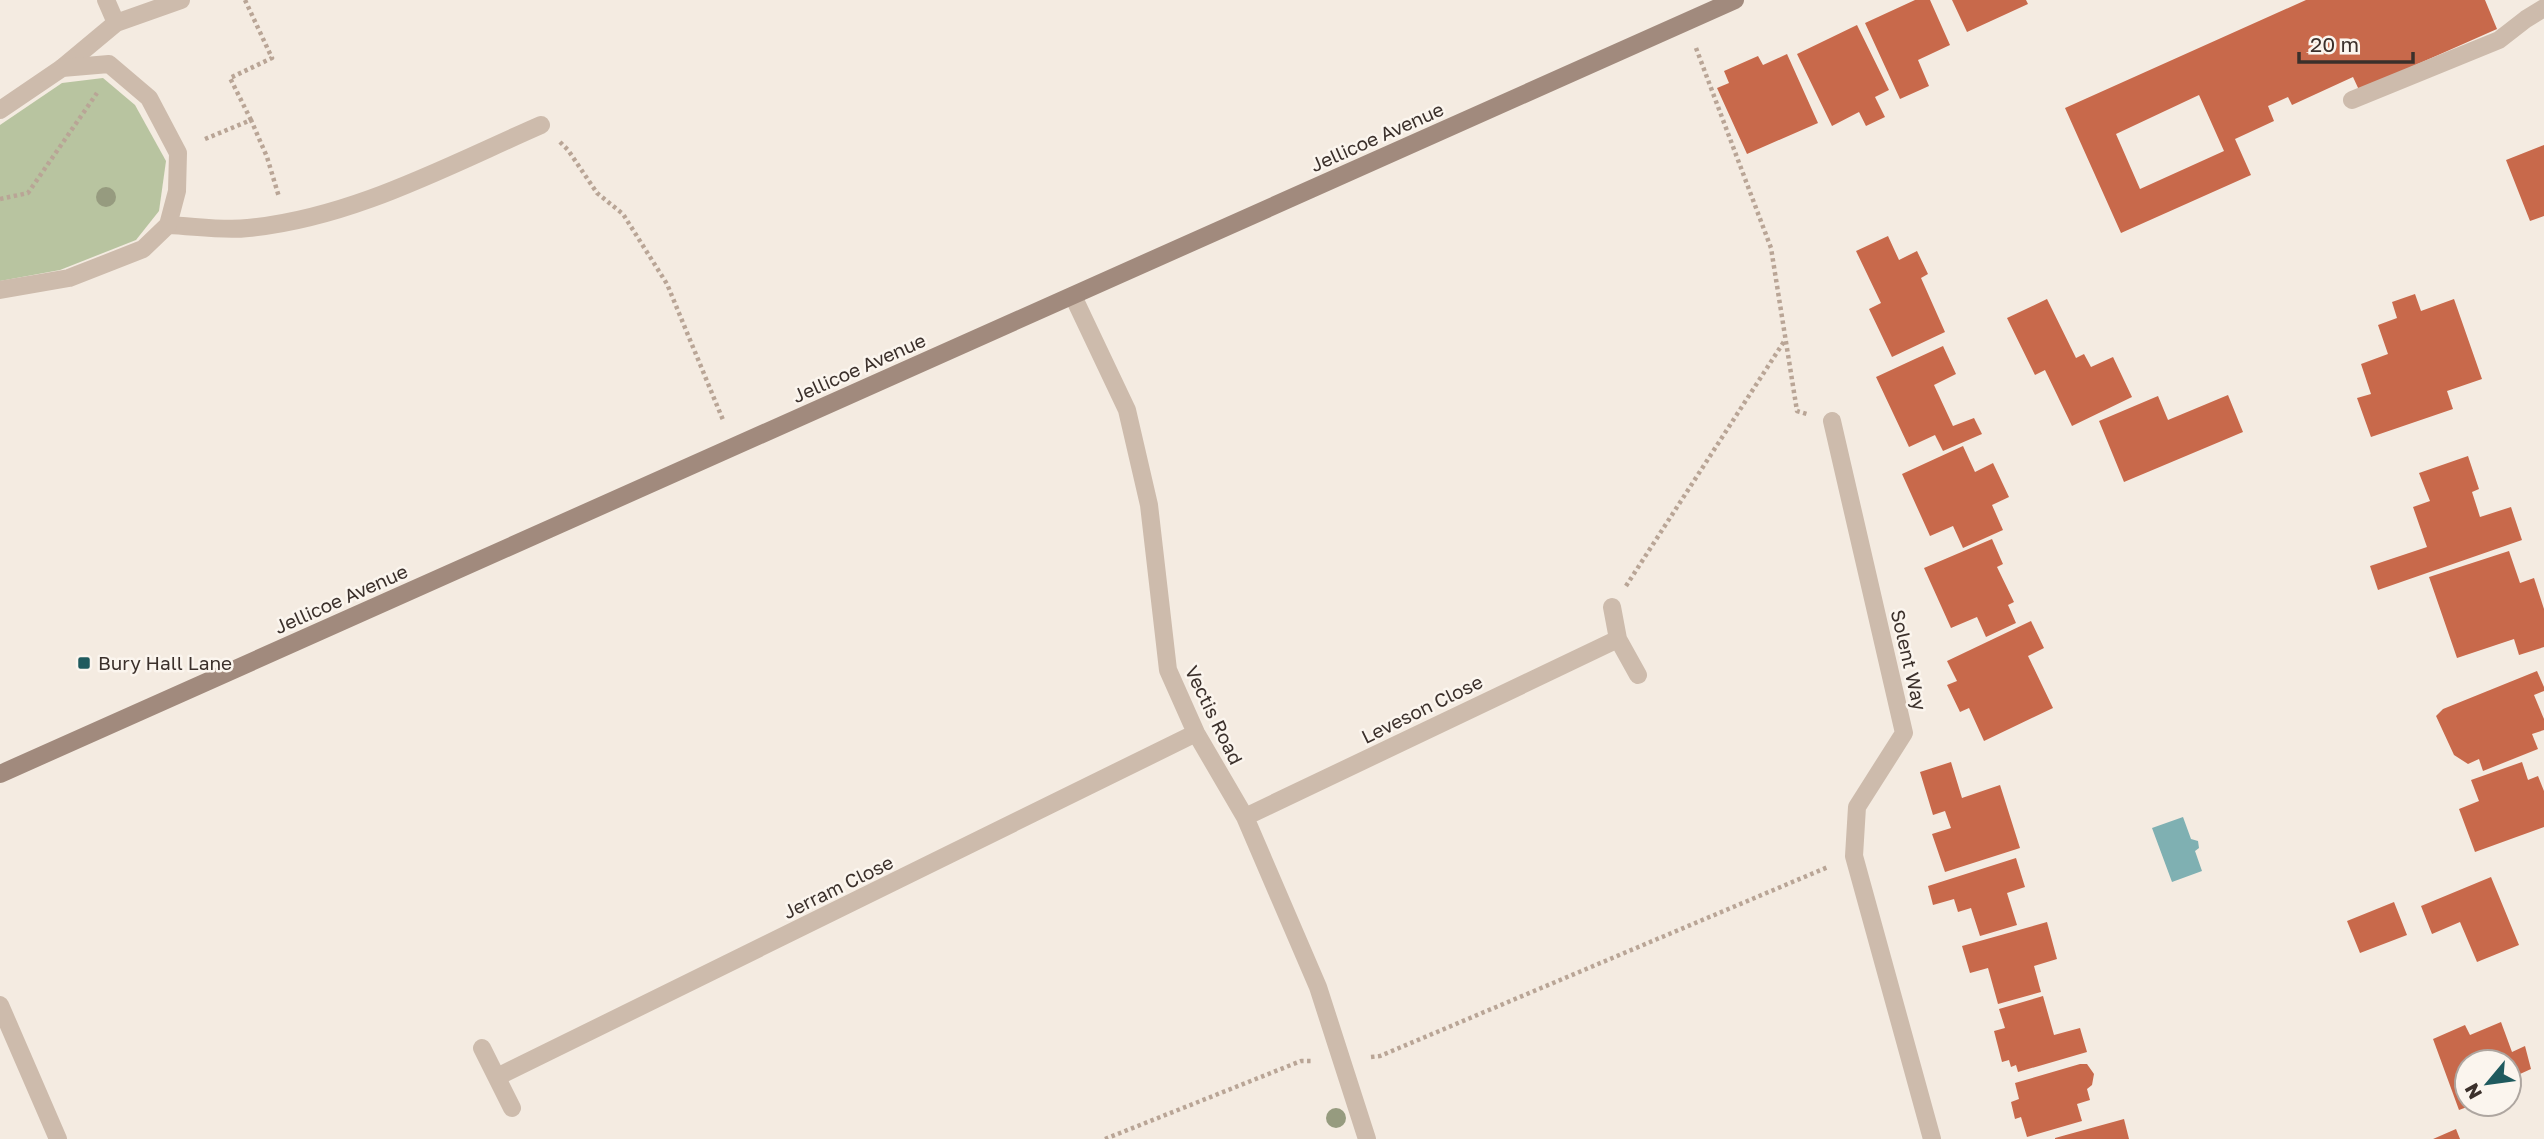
<svg xmlns="http://www.w3.org/2000/svg" width="2544" height="1139" viewBox="0 0 2544 1139" font-family="'Golos Text',sans-serif">
  <style>
    .green { fill: #b8c4a0 }
    .water { fill: #7fb0b2 }
    .building { fill: #c8694b; fill-rule: evenodd }
    .lines { fill: none; stroke-linecap: round; stroke-linejoin: round }
    .path { stroke: #b9a596; stroke-width: 4.5; stroke-dasharray: 3.5 3.5; stroke-linecap: butt }
    .lane { stroke: #cdbbac; stroke-width: 18 }
    .street { stroke: #cdbbac; stroke-width: 18 }
    .secondary { stroke: #a18a7d; stroke-width: 18 }
    .tree { fill: #969b7f }
    .poi-dot { fill: #1f5a5e; stroke: #fbf5ee; stroke-width: 2.5 }
    .labels { text-anchor: middle; stroke-width: 5; stroke-linejoin: round; paint-order: stroke }
    .street-label { font-size: 19px; fill: #3b302b; stroke: #fbf5ee }
    .poi-label { font-size: 19px; fill: #3b302b; stroke: #fbf5ee; text-anchor: start }
  </style>
  <rect width="100%" height="100%" fill="#f4ebe1"/>
  <!-- green -->
  <path class="green" d="M103,78L135,105L166,161L159,211L136,240L60,270L0,281V125L62,83Z"/>
  <!-- water -->
  <path class="water" d="M2183,817L2191,839L2198,841L2199,848L2195,851L2202,871L2172,882L2152,828Z"/>
  <!-- building -->
  <path class="building" d="M1915,0H1930L1950,45L1918,60L1929,86L1900,99L1865,23Z
    M1952,0H2026L2028,4L1967,32Z
    M2306,0H2485L2497,29L2359,90L2353,77L2292,105L2288,97L2268,106L2274,121L2235,139L2251,175L2121,233L2065,108ZM2199,95L2224,151L2140,189L2116,134Z
    M1857,25L1889,90L1875,97L1885,117L1866,126L1859,112L1832,126L1797,54Z
    M1787,54L1818,123L1747,154L1717,88L1729,83L1724,71L1758,56L1763,65Z
    M2544,145V216L2530,221L2506,160Z
    M1888,236L1899,260L1917,251L1928,274L1921,278L1945,332L1892,357L1869,309L1881,303L1856,251Z
    M2415,294L2421,311L2454,299L2482,379L2447,391L2453,409L2371,437L2357,398L2371,394L2361,364L2388,354L2378,325L2397,318L2392,302Z
    M2047,299L2076,358L2084,354L2091,367L2113,357L2132,397L2072,426L2045,370L2035,375L2007,318Z
    M1943,346L1956,374L1934,385L1953,426L1974,418L1982,434L1943,451L1935,435L1909,447L1876,377Z
    M2228,395L2243,432L2124,482L2099,421L2158,396L2168,420Z
    M1963,446L1975,472L1993,463L2009,497L1992,505L2003,530L1963,548L1953,526L1930,536L1902,474Z
    M2468,456L2479,489L2472,492L2480,517L2511,507L2522,540L2378,590L2370,566L2427,547L2413,507L2430,501L2419,473Z
    M1992,539L2003,564L1997,567L2014,602L2008,605L2016,623L1986,637L1977,617L1951,628L1924,568Z
    M2509,551L2520,583L2534,578L2544,609V647L2519,655L2514,639L2457,658L2429,577Z
    M2031,621L2044,648L2028,656L2053,708L1984,741L1969,708L1960,712L1947,685L1957,681L1947,661Z
    M2537,671L2544,687V691L2534,695L2544,719V730L2532,734L2538,749L2483,771L2479,759L2468,764L2454,755L2436,716L2443,709Z
    M1951,762L1962,798L2000,785L2020,848L1945,872L1932,834L1951,828L1945,811L1933,815L1920,772Z
    M2522,762L2528,780L2538,776L2544,791V827L2475,852L2459,809L2479,801L2471,780Z
    M2016,858L2025,887L2007,893L2017,925L1980,936L1971,908L1958,912L1954,899L1933,905L1928,886Z
    M2491,877L2519,945L2477,962L2460,922L2432,934L2421,906Z
    M2394,902L2407,935L2360,953L2347,921Z
    M2047,922L2057,959L2034,966L2041,992L1998,1004L1988,968L1970,973L1962,946Z
    M2043,996L2054,1035L2080,1028L2087,1052L2018,1072L2016,1065L2011,1067L2009,1060L2002,1062L1994,1031L2005,1028L1999,1009Z
    M2501,1022L2512,1052L2525,1046L2531,1069L2509,1079V1062H2467V1104H2475L2459,1110L2433,1039L2465,1025L2470,1035Z
    M2080,1064H2087L2094,1074L2092,1085L2087,1089L2090,1100L2077,1104L2082,1121L2027,1137L2021,1117L2015,1119L2011,1102L2019,1099L2015,1083Z
    M2124,1119L2129,1139H2055V1138Z
    M2456,1129L2460,1139H2433Z"/>
  <g class="lines">
    <!-- path -->
    <path class="path" d="M245,0L272,58L230,78L251,120
      M1696,48L1771,248L1797,411L1807,414
      M205,139L251,120L267,157L279,197
      M560,142L568,150L597,193L623,214L667,284L723,420
      M0,199L28,193L97,93
      M1626,586L1785,340
      M1371,1057L1380,1056L1828,867
      M1105,1139L1301,1061H1313"/>
    <!-- lane -->
    <path class="lane" d="M106,0L116,23
      M62,68L116,23L181,0
      M2352,100L2499,40L2526,19L2544,8
      M168,225C194,226 223,231 248,228C352,218 447,166 541,125"/>
    <!-- street -->
    <path class="street" d="M0,110L62,68L109,64L149,98L178,153L177,191L168,225L143,249L69,278L0,290
      M1073,296L1127,410L1149,505L1168,670L1196,733L1245,817L1318,987L1367,1139
      M1832,421L1904,733L1857,807L1854,856L1932,1139
      M1612,607L1618,639L1638,675
      M1245,817L1618,639
      M0,1005L58,1139
      M482,1048L512,1108
      M497,1077L1196,733"/>
    <!-- secondary -->
    <path class="secondary" d="M0,774L1735,0"/>
  </g>
  <!-- trees -->
  <g class="tree">
    <circle cx="106" cy="197" r="10"/>
    <circle cx="1336" cy="1118" r="10"/>
  </g>
  <!-- markers -->
  <rect class="poi-dot" x="77" y="656" width="14" height="14" rx="3.5"/>
  <g class="labels">
    <!-- street labels -->
    <g class="street-label">
      <text transform="translate(1377 137) rotate(-24)" y="7">Jellicoe Avenue</text>
      <text transform="translate(859 368) rotate(-24)" y="7">Jellicoe Avenue</text>
      <text transform="translate(341 599) rotate(-24)" y="7">Jellicoe Avenue</text>
      <text transform="translate(1909 660) rotate(77)" y="7">Solent Way</text>
      <text transform="translate(1422 709) rotate(-26)" y="7">Leveson Close</text>
      <text transform="translate(1214 715) rotate(64)" y="7">Vectis Road</text>
      <text transform="translate(838 887) rotate(-26)" y="7">Jerram Close</text>
    </g>
    <!-- poi labels -->
    <g class="poi-label">
      <text x="98" y="670">Bury Hall Lane</text>
    </g>
  </g>
  <!-- north arrow -->
  <g transform="translate(2488 1083) rotate(241)"><circle r="33" fill="#fbf5ee" stroke="#aea6a0" stroke-width="2"/>
  <path d="M0-5L12 26L0 18L-12 26Z" fill="#1f5a5e"/>
  <text y="-10" font-size="19" font-weight="bold" text-anchor="middle" fill="#3b302b">N</text>
  </g>
  <!-- scale -->
  <path d="M2299 52v10h114v-10" fill="none" stroke="#3b302b" stroke-width="3.5"/>
  <text x="2310" y="52" font-size="21" fill="#3b302b" stroke="#fbf5ee" stroke-width="5" paint-order="stroke">20 m</text>
</svg>
